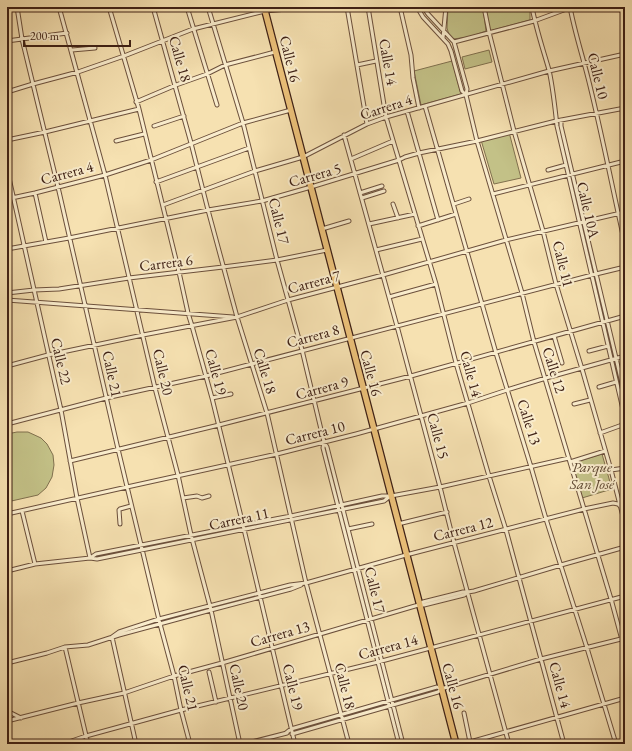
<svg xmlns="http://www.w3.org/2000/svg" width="632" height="751" viewBox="0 0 632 751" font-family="'EB Garamond',serif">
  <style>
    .green { fill: #c3c187; stroke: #80704e }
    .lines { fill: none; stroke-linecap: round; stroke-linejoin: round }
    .minor-casing { stroke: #6c503c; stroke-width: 5 }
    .trunk-casing { stroke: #3e2015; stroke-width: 8 }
    .minor { stroke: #f9eccc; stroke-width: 3 }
    .trunk { stroke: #ebc078; stroke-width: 5.5 }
    .labels { text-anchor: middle; stroke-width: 4; stroke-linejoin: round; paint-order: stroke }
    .street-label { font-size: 15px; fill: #3e2015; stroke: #f9eccc }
    .park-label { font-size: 15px; font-style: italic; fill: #5f4832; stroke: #f9eccc }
  </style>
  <rect width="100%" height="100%" fill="#f6e1b1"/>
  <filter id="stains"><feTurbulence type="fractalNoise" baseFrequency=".005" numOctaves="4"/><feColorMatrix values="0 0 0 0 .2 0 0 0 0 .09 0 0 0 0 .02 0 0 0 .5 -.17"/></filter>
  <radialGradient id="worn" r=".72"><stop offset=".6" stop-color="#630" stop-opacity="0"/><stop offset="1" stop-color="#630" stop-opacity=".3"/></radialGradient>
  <!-- green -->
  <path class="green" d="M448,7H483L486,31L469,37L453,39L449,35L447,28Z
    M484,7H530V20L489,31Z
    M489,50L492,62L465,69L462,57Z
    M452,61L461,94L421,105L414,71Z
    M509,132L521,178L494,184L481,140Z
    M17,432H28L41,438L47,444L53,455L54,465L52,477L46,488L38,495L7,502V434Z
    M602,454L612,489L582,498L572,463Z"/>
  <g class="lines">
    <!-- minor casing -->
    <g class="minor-casing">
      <path id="minor" d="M17,7L22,39L58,187L118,449L160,624L174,676L181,710L190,744
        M59,7L105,175L155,388L178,475L191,535L211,610L240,744
        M109,7L139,109L179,272L188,313L192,326L212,398L243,525L295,744
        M153,7L191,143L208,210L237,317L267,413L306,583L349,744
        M187,7L217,105
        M208,7L243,123L277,260L302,350L324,442L323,448L399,744
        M347,7L367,124
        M368,7L386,117L436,284L456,363L489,476L506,530L564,744
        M400,7L411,55L413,78L419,108
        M417,7L423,17L448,44L451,51L462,91L466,95
        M423,7L428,14L454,42L467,89L466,95L477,141L522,293L534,342L611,599L625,651
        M484,7L489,32L514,131L543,231L556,284L582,369L611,470L625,524
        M532,7C536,29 543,49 549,70C553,88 555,107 557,126L625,418
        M570,7C575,34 584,60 590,86C603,139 613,191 625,244
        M621,7L625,23
        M443,38L446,7
        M7,41L67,33
        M454,42L534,21L572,7
        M72,50L95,48
        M357,65L376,61
        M7,92L33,84L78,72L124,56L193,29L265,11L309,7
        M136,102L176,85L207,74L225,65L275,52
        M425,106L482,304L496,353L531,467L546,519L587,648L616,744
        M407,111L438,220
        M561,120V126L625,396
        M154,126L184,116
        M344,135L397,326L440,487L454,543L509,744
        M7,140L45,132L139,109
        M116,141L144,134
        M351,159L393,141
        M7,169L61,410L77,498L90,558
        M548,170L566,165
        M156,182L249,148
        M35,193L46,242
        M360,193L382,186
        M493,194L625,161
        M362,198L384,191
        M7,199L35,193L105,175L151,160L243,123L291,110
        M393,204L398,218
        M454,204L469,199
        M163,205L255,171L303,157L367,124L386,117L549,71L625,54
        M369,224L415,214
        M418,226L456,214
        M322,229L349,221
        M7,249L69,238L208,210L262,201L311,187L399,160L405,157L419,153L477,141L556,121L625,108
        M376,250L422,239
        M7,293L34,290L59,289L129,278L223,267L277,260L327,250
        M389,297L436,284
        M7,300L233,317
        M554,336L562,363
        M589,351L608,346
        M7,366L48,355L143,335L237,317L288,300L383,275L506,240L625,212
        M599,387L616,382
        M212,398L231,394
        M574,404L590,400
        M7,424L106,398L206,376L596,274L625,267
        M600,433L625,424
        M324,442L327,447L403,744
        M70,461L219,425L411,376L625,316
        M570,462L605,451
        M611,470L625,468
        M183,498L197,496L202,498L209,496
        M22,511L35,564
        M7,514L127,487L277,454L356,434L468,403L507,390L546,378L625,356
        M120,524L119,510L120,509L131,506
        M398,524L447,512
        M348,529L372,524
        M90,558L96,554L243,525L291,516L382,496H391L440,487L569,458
        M7,571L35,564L90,558L97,559L384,501L389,497
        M420,605H424L464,595L468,592
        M112,637L119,632L159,619L290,585L306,583L406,555L584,509L613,503L618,504L620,506H625
        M112,637L136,744
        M65,647L88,744
        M7,663L47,653L65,647L88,645L119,635L211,610L291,589L301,585
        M209,672L216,702
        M7,711L21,718
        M464,713L470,742
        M7,721L78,703L124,693L174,676L222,663L415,606L419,605L423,602L463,592H468L474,591L561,565L625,547
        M286,733L291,729L437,687L441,689L541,659L625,638
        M292,734L438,692L441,689
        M63,744L86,736L181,710L378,662L625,596
        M244,744L287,733
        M463,744L625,698"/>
    </g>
    <!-- trunk casing -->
    <g class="trunk-casing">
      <path id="trunk" d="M264,7L456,744"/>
    </g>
    <!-- minor -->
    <use href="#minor" class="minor"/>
    <!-- trunk -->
    <use href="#trunk" class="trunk"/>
  </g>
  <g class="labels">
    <!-- street labels -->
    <g class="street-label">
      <text transform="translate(180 59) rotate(74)" y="5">Calle 18</text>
      <text transform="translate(290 59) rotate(76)" y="5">Calle 16</text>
      <text transform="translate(388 62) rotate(80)" y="5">Calle 14</text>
      <text transform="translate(598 76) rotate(76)" y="5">Calle 10</text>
      <text transform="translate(386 107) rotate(-18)" y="5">Carrera 4</text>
      <text transform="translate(67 173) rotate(-15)" y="5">Carrera 4</text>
      <text transform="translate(315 175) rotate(-16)" y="5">Carrera 5</text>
      <text transform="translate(588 210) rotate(77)" y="5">Calle 10A</text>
      <text transform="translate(279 221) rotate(76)" y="5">Calle 17</text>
      <text transform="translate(166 263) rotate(-7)" y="5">Carrera 6</text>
      <text transform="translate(563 264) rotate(76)" y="5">Calle 11</text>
      <text transform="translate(314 282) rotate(-15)" y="5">Carrera 7</text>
      <text transform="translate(313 336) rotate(-15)" y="5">Carrera 8</text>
      <text transform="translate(61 361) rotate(77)" y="5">Calle 22</text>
      <text transform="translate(554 370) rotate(73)" y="5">Calle 12</text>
      <text transform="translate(265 371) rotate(73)" y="5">Calle 18</text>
      <text transform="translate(163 372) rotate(77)" y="5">Calle 20</text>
      <text transform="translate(216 372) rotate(75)" y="5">Calle 19</text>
      <text transform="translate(371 373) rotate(75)" y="5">Calle 16</text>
      <text transform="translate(112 374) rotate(78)" y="5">Calle 21</text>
      <text transform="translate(471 374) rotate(75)" y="5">Calle 14</text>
      <text transform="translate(322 388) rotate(-15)" y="5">Carrera 9</text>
      <text transform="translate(529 422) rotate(72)" y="5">Calle 13</text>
      <text transform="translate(315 433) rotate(-14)" y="5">Carrera 10</text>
      <text transform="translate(438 436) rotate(75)" y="5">Calle 15</text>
      <text transform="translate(239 519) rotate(-12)" y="5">Carrera 11</text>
      <text transform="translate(463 529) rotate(-14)" y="5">Carrera 12</text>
      <text transform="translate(375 590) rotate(76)" y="5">Calle 17</text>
      <text transform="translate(280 634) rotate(-16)" y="5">Carrera 13</text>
      <text transform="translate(388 647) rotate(-15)" y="5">Carrera 14</text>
      <text transform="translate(560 685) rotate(75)" y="5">Calle 14</text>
      <text transform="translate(345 686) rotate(76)" y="5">Calle 18</text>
      <text transform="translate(453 686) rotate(75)" y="5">Calle 16</text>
      <text transform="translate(239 687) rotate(78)" y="5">Calle 20</text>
      <text transform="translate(293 687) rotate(76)" y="5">Calle 19</text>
      <text transform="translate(188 688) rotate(77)" y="5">Calle 21</text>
    </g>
    <!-- park labels -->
    <g class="park-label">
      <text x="592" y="472">Parque<tspan x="592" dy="17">San José</tspan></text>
    </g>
  </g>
  <!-- margin -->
  <rect width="632" height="751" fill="none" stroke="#f6e1b1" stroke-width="24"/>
  <rect x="8" y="8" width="616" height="735" fill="none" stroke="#3e2015" stroke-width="2"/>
  <rect x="12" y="12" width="608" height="727" fill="none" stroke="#3e2015"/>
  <!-- scale -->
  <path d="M24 40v6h106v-6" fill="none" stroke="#3e2015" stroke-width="2"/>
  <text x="30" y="40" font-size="12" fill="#3e2015" stroke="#f9eccc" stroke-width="3" paint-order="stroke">200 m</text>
  <rect width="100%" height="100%" filter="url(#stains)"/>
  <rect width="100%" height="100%" fill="url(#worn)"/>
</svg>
